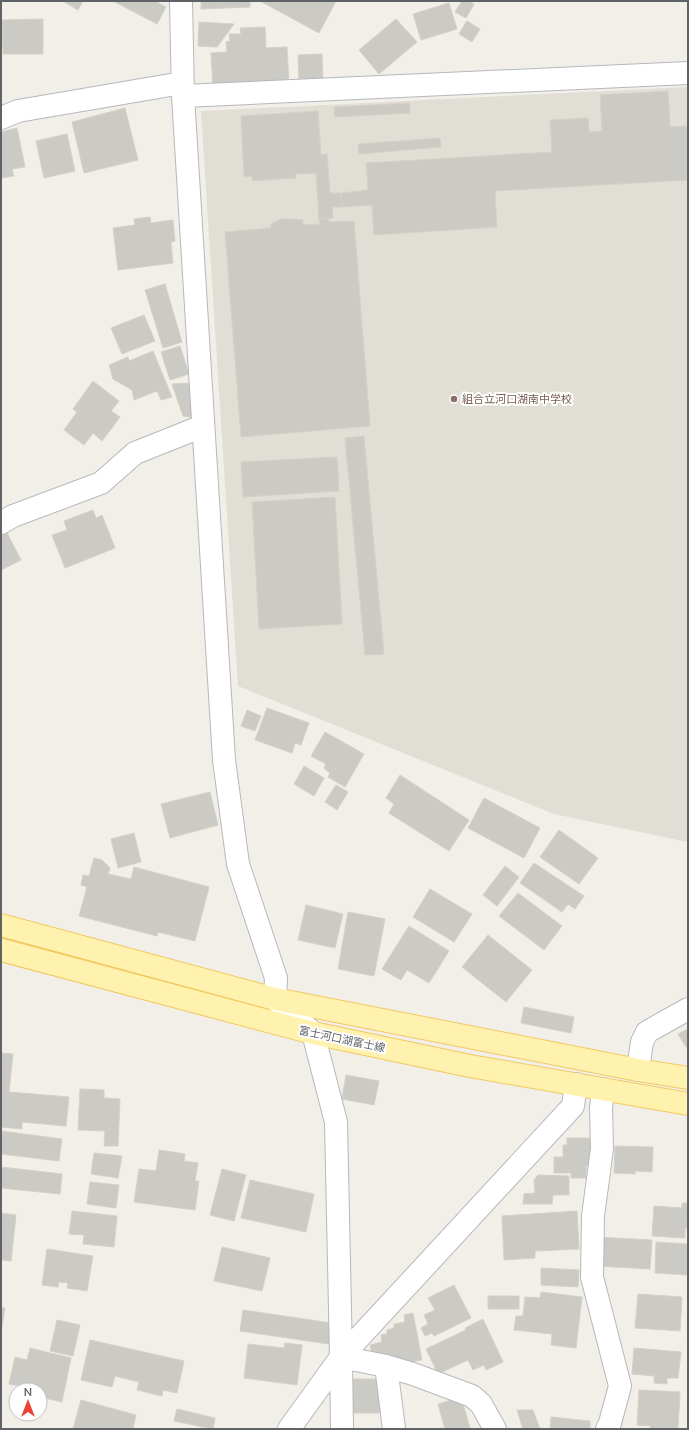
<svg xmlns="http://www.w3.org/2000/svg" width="689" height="1430" viewBox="0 0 689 1430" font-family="Mulish,'Noto Sans JP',sans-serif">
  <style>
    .education { fill: #e1ded6 }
    .building { fill: #cccac5; stroke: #d6d1c6 }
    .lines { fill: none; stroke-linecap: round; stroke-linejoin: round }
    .minor-casing { stroke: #b5b8bc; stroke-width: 24 }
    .major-casing { stroke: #f2c960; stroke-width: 24 }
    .minor { stroke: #fff; stroke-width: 22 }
    .major { stroke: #fff2af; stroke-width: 22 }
    .education-dot { fill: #8d6e63; stroke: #fff; stroke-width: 1.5 }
    .labels { text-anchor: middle; stroke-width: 4; stroke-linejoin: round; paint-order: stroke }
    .education-label { font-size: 11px; fill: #785e54; stroke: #fff; text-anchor: start }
    .street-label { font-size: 11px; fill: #5f6368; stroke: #fff }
  </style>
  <rect width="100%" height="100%" fill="#f1efe8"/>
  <!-- education -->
  <path class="education" d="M688,87V842L554,814L238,686L201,111Z"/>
  <!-- building -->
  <path class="building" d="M63,1H83L78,10Z
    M113,1H155L166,7L157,24Z
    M201,1H250V7L201,9Z
    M260,1H336L319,33Z
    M462,1H469L474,4L466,18L455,12Z
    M449,3L457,29L421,40L413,14Z
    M43,19V54H3L2,20Z
    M396,19L417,42L379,74L359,50Z
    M467,21L480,29L472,42L459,34Z
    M199,22L234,24L217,47L198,46Z
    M265,27L266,48L287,47L289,84L213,88L211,53L227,52L226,42L230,41L229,34H241L240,28Z
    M322,54L323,81L299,82L298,55Z
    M668,91L670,127L688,126V180L495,191L497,227L374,235L372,205L342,207L341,193L368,190L366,163L552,152L550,120L588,118L589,132L602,131L600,95Z
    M410,103V113L335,117L334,107Z
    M125,108L138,160L84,173L72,122Z
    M318,111L321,155L327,154L330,193H341L342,207H332L333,218L319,219L316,173L295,174L296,178L252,181V176L244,177L241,116Z
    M17,128L25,167L12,169L14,176L1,178V132Z
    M67,134L75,171L44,178L36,141Z
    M440,138L441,147L359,154L358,144Z
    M150,217L151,223L173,220L175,241L171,242L173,263L118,270L113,228L135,225L134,219Z
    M328,218L329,222L354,221L370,426L241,437L225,232L271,228V224L281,219H293L303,220V225L320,224L319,219Z
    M165,284L182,342L163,348L145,290Z
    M144,315L155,341L122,354L111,328Z
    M180,346L189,374L170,380L161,352Z
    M153,351L172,397L161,400L157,391L134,400L132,390L113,379L109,365L128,357L129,361Z
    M93,381L119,401L111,411L120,417L102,441L93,433L84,445L64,430L77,412L73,409Z
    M191,383L196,418L183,416L172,384Z
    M364,436L384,654L365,655L345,438Z
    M337,457L339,491L243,497L241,462Z
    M335,497L342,624L259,629L252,502Z
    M93,510L96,518L102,515L115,548L65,568L52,535L67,530L64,521Z
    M7,533L21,560L1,570V536Z
    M267,708L309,723L301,745L295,743L292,753L255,740Z
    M247,710L261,716L255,731L241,726Z
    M325,732L364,754L345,787L328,777L330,773L324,768L326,764L311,756Z
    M304,766L324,778L314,796L294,784Z
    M400,775L469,820L449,851L389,813L394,804L386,798Z
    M336,785L348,792L337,810L325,802Z
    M210,792L218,825L170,838L161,804Z
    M484,798L540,828L524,858L468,828Z
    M559,830L598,858L579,884L540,857Z
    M134,833L141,862L118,868L111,839Z
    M94,858L102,860L110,868L108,874L131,879L134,867L209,887L195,941L158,932L157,936L79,916L87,887L81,885L83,875L89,876Z
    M534,863L584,896L575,909L568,904L562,912L520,883Z
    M505,866L519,877L497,906L483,895Z
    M430,889L472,914L454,942L413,917Z
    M518,893L562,926L544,950L499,916Z
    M306,905L343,914L335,948L298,940Z
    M348,912L385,919L374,976L338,969Z
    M409,926L449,951L429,983L407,970L401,980L382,969Z
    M488,935L532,970L506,1002L462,967Z
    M524,1007L574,1017L571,1033L521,1023Z
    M688,1029V1046L686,1047L678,1034Z
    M1,1053L13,1054L9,1092L69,1097L66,1126L22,1122V1129L1,1127Z
    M346,1075L379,1081L374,1105L342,1099Z
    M80,1089L104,1090V1098L120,1099L118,1146H104L105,1131L78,1130Z
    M1,1131L62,1139L59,1161L1,1154Z
    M567,1138H591V1166H586V1178H571V1173H554V1157H563V1145H567Z
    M615,1146L653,1147L652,1172L635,1171V1174L614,1173Z
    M159,1150L185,1154L184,1161L198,1163L195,1181H199L195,1210L134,1202L139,1169L156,1171Z
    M94,1153L122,1156L118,1178L91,1174Z
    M1,1167L62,1174L60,1194L1,1188Z
    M222,1169L246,1175L234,1221L210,1215Z
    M538,1175L569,1176V1195H553L552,1204H523L524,1194L535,1193L534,1180Z
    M250,1180L314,1194L306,1232L241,1218Z
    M90,1182L119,1185L116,1208L87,1204Z
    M682,1203H688V1228H685V1238L652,1236L654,1206L682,1208Z
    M72,1211L117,1216L114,1247L83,1244L84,1235L69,1234Z
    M577,1211L579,1249L535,1251V1258L504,1260L502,1216Z
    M1,1213L16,1215L11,1261L1,1260Z
    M597,1237L652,1240L650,1269L596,1266Z
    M656,1242L688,1244V1275L655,1273Z
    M222,1247L270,1258L262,1291L214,1281Z
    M47,1249L93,1256L87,1291L67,1288L68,1283L59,1282L58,1287L42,1285Z
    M541,1268L579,1270L578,1287L541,1285Z
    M454,1285L471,1318L434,1336L432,1333L425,1336L421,1328L428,1324L424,1315L435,1310L428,1298Z
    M541,1292L582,1297L576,1348L551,1345L552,1334L514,1330L516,1316H523L525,1297L540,1298Z
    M638,1294L682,1297L680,1331L635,1328Z
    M488,1296H519V1309H488Z
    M1,1308H5L1,1333Z
    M243,1310L338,1324L335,1345L240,1331Z
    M413,1313L422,1360L398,1364L397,1357L382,1360L373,1358L370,1345L382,1342L381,1335L387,1334V1330L394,1328V1324L405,1322L404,1315Z
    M483,1319L503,1362L486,1370L484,1365L473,1370L468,1360L438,1374L426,1349L466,1330L465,1328Z
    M57,1320L80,1325L73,1356L50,1351Z
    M90,1340L184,1361L177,1393L163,1390L162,1396L137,1390L139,1382L115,1376L112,1387L81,1380Z
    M285,1343L302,1345L297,1385L244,1378L248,1344L284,1348Z
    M30,1348L71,1358L62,1402L40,1397V1390L9,1384L15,1357L27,1360Z
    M634,1348L681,1352L678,1378H667V1384L654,1383V1376L632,1374Z
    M350,1379H382V1413H350Z
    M639,1390L680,1392L678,1429H650L651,1426L637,1425Z
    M461,1397L470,1428L445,1429L438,1404Z
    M81,1400L136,1415L133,1429H73Z
    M177,1409L215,1418L213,1429L174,1421Z
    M517,1410H533L540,1429H523Z
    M551,1417L590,1421V1429H550Z"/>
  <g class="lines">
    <!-- minor casing -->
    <g class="minor-casing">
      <path id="minor" d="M181,1L183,96L224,760L238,864L276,978L275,999L313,1033L336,1122L341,1357L342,1429
        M183,96L688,73
        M1,118L18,111L182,83
        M1,523L13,516L101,483L135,453L203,426
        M638,1070L642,1042L647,1032L688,1009
        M603,1089L601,1108L602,1149L593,1216L592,1277L620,1386L610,1423L607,1429
        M341,1357L386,1366L413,1374L472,1396L481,1404L495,1429
        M386,1366L394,1429
        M289,1429L341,1357L573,1106L576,1084"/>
    </g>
    <!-- major casing -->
    <g class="major-casing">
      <path id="major" d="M1,925L275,999L638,1070L688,1078
        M1,950L313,1033L470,1066L688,1104"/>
    </g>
    <!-- minor -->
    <use href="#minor" class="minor"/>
    <!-- major -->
    <use href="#major" class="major"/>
  </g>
  <!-- markers -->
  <circle class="education-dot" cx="454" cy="399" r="4"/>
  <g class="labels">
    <!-- education labels -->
    <g class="education-label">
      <text x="462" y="403">組合立河口湖南中学校</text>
    </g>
    <!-- street labels -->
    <g class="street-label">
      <text transform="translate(342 1039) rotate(12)" y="4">富士河口湖富士線</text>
    </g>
  </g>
  <!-- border -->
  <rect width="689" height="1430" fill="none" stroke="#5f6368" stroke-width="4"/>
  <!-- north arrow -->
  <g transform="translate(28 1402)"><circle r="19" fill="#ffffff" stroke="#bfc1c3"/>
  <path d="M0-3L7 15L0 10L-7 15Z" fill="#ea4335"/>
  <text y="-6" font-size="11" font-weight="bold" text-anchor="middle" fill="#5f6368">N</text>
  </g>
</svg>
